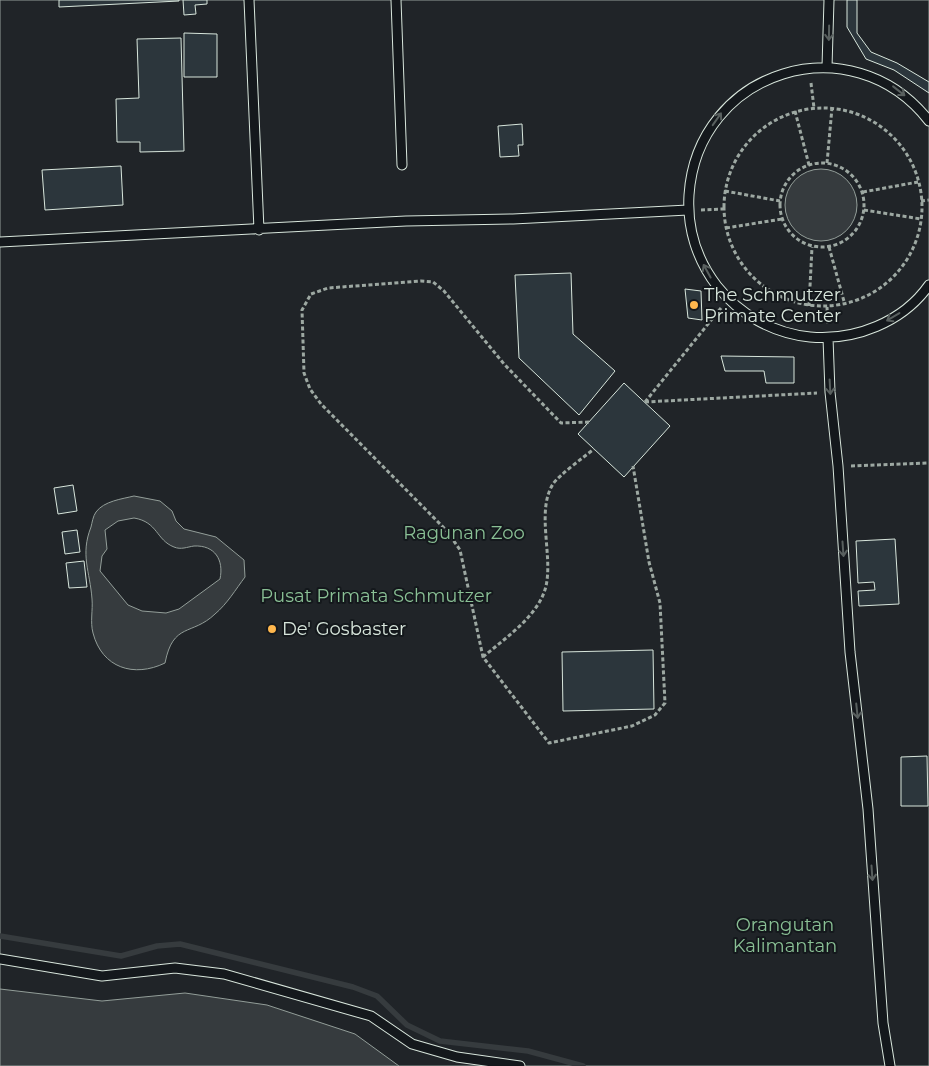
<svg xmlns="http://www.w3.org/2000/svg" width="929" height="1066" viewBox="0 0 929 1066" font-family="Montserrat,sans-serif">
  <style>
    .green { fill: #202428; stroke: #939e99 }
    .water { fill: #363b3e; stroke: #939e99; fill-rule: evenodd }
    .lines { fill: none; stroke-linecap: round; stroke-linejoin: round }
    .stream { stroke: #363b3e; stroke-width: 5.5 }
    .building { fill: #2c363c; stroke: #d8e6dc }
    .service-casing { stroke: #d8e6dc; stroke-width: 11 }
    .path { stroke: #9da8a2; stroke-width: 3; stroke-dasharray: 4 2.5; stroke-linecap: butt }
    .service { stroke: #14181c; stroke-width: 9 }
    .oneway { stroke: #59605f }
    .poi-dot { fill: #ffb74d; stroke: #14181c; stroke-width: 2 }
    .labels { text-anchor: middle; stroke-width: 4; stroke-linejoin: round; paint-order: stroke }
    .poi-label { font-size: 18px; fill: #d8e6dc; stroke: #14181c; text-anchor: start }
    .park-label { font-size: 18px; fill: #8ac095; stroke: #14181c }
  </style>
  <rect width="100%" height="100%" fill="#14181c"/>
  <!-- green -->
  <path class="green" d="M0,0H929V1066H0Z"/>
  <!-- water -->
  <path class="water" d="M785 205a36 36 0 1 1 72 0a36 36 0 1 1-72 0Z
    M134,496L160,501L172,511L176,521L184,529L216,537L244,560L245,577C236,589 227,604 215,614C192,636 173,622 165,663C134,678 102,668 93,633C90,622 93,610 92,599C90,571 80,555 91,527C92,523 93,516 96,512C104,501 122,499 134,496ZM134,518C158,522 156,540 174,547C181,550 187,547 194,546C215,545 224,560 220,579L179,609L166,613L142,611L128,605L100,571L102,556L107,549L105,530L118,521Z
    M0,989L102,1001L185,993L267,1005L355,1034L399,1066H0Z"/>
  <g class="lines">
    <!-- stream -->
    <path class="stream" d="M0,936L121,956L157,946L180,944L353,987L377,996L407,1025L440,1041L528,1051L583,1066"/>
  </g>
  <!-- building -->
  <path class="building" d="M59,0H179V1L59,7Z
    M183,0H207V4L195,5L196,14L184,15Z
    M847,0H857V33L871,52L897,63L929,82V93L894,70L866,59L847,27Z
    M184,33L217,34V77H184Z
    M181,38L184,151L140,152V142H117L116,99L139,98L137,39Z
    M522,124L523,145H518L519,156L500,157L498,126Z
    M121,166L123,205L45,210L42,170Z
    M571,273L573,334L615,371L579,415L519,358L515,275Z
    M685,289L701,291L702,320L688,318Z
    M721,356L794,357V383H766L764,371H725Z
    M624,383L670,426L624,477L578,434Z
    M73,485L77,511L58,514L54,488Z
    M77,530L80,552L65,554L62,532Z
    M895,539L899,604L859,606L858,591L875,590L874,582L858,583L856,541Z
    M84,561L87,587L69,588L66,563Z
    M653,650L654,709L563,711L562,652Z
    M927,756L928,806H901V757Z"/>
  <g class="lines">
    <!-- service casing -->
    <g class="service-casing">
      <path id="service" d="M249,0L259,230
        M396,0L402,165
        M827,67L829,0
        M929,121C852,22 697,70 689,195C687,228 697,260 717,286C740,315 773,333 810,337C855,341 903,322 929,285
        M0,242L406,221L513,219L688,210
        M828,338L830,392L838,466L850,652L868,809L883,1023L890,1066
        M0,959L102,976L175,968L224,974L371,1016L412,1044L457,1057L520,1066"/>
    </g>
    <!-- path -->
    <path class="path" d="M811,83L814,108
      M724 207a99 99 0 1 1 198 0a99 99 0 1 1-198 0Z
      M795,111L809,165
      M780 205a42 42 0 1 1 84 0a42 42 0 1 1-84 0Z
      M827,163L832,108
      M725,191L780,201
      M863,192L918,182
      M921,201L929,200
      M701,210L723,209
      M864,210L921,219
      M726,228L782,219
      M829,247L845,305
      M809,306L812,247
      M827,307L828,325
      M645,402L817,393
      M645,402L721,308
      M589,422L561,423L504,364L444,291L433,282L421,281L328,288L311,294L302,310L304,373L310,389L321,404L447,531L460,550L483,657L549,743L632,726L655,715L665,703L660,603L649,562L633,466
      M851,466L929,463
      M483,657C505,638 539,616 546,586C553,555 536,511 553,484C559,475 584,457 594,449"/>
    <!-- service -->
    <use href="#service" class="service"/>
  </g>
  <!-- one-way arrows -->
  <defs><path id="oneway-shaft" d="M-6 0H5M1.5-3L5.5 0L1.5 3" fill="none" stroke-width="1.6" stroke-linecap="round" stroke-linejoin="round" transform="scale(1.25)"/></defs>
  <g class="oneway">
    <use href="#oneway-shaft" transform="translate(829 33) rotate(91)"/>
    <use href="#oneway-shaft" transform="translate(899 91) rotate(38)"/>
    <use href="#oneway-shaft" transform="translate(717 119) rotate(-55)"/>
    <use href="#oneway-shaft" transform="translate(707 271) rotate(-119)"/>
    <use href="#oneway-shaft" transform="translate(893 317) rotate(149)"/>
    <use href="#oneway-shaft" transform="translate(830 387) rotate(87)"/>
    <use href="#oneway-shaft" transform="translate(843 549) rotate(86)"/>
    <use href="#oneway-shaft" transform="translate(857 711) rotate(84)"/>
    <use href="#oneway-shaft" transform="translate(872 873) rotate(86)"/>
  </g>
  <!-- markers -->
  <g class="poi-dot">
    <circle cx="694" cy="305" r="5"/>
    <circle cx="272" cy="629" r="5"/>
  </g>
  <g class="labels">
    <!-- poi labels -->
    <g class="poi-label">
      <text x="704" y="301">The Schmutzer<tspan x="704" dy="21">Primate Center</tspan></text>
      <text x="282" y="635">De' Gosbaster</text>
    </g>
    <!-- park labels -->
    <g class="park-label">
      <text x="464" y="539">Ragunan Zoo</text>
      <text x="376" y="602">Pusat Primata Schmutzer</text>
      <text x="785" y="931">Orangutan<tspan x="785" dy="21">Kalimantan</tspan></text>
    </g>
  </g>
</svg>
